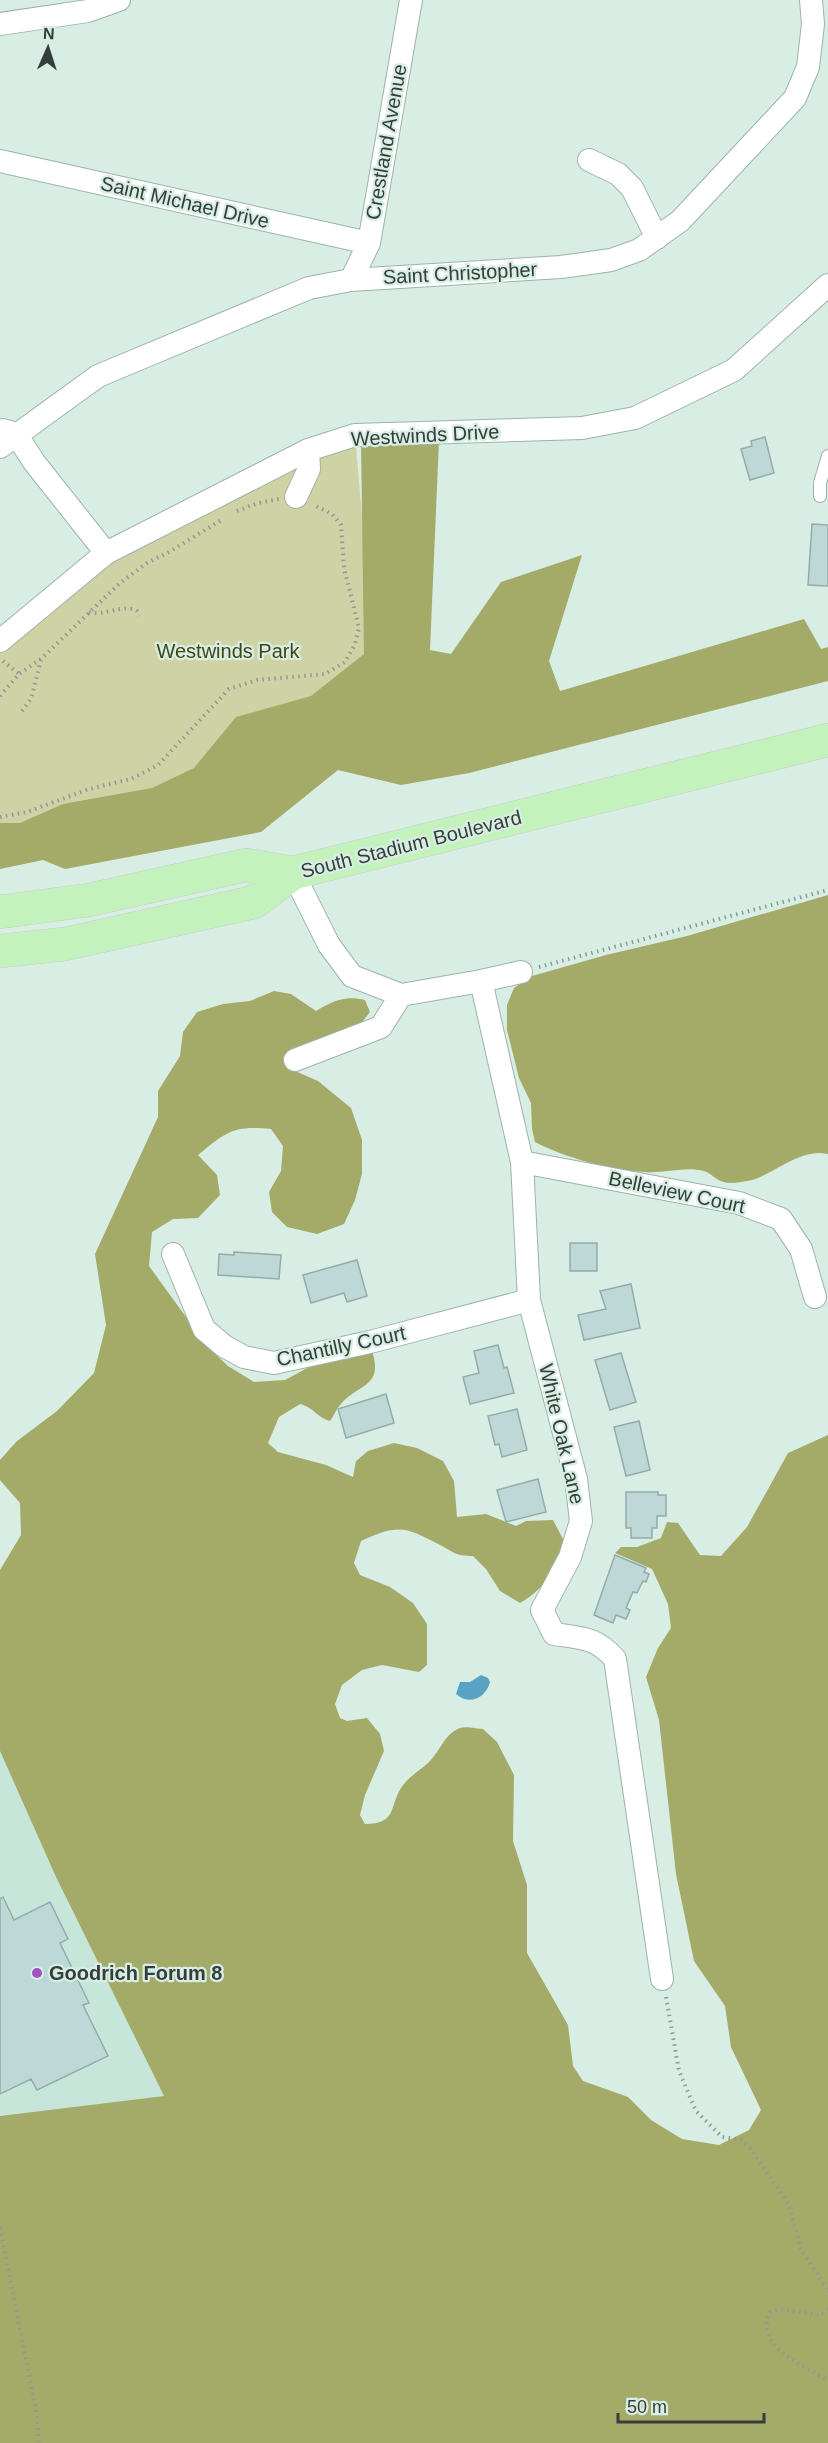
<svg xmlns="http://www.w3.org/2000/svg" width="828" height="2443" viewBox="0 0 828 2443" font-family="Helvetica,sans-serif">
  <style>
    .built { fill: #c7e6da }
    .green { fill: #ced2a4 }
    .forest { fill: #a4aa68 }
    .water { fill: #58a3c3 }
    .building { fill: #bed7d7; stroke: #94abac; stroke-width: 1.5 }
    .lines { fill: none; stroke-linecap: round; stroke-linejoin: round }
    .service-casing { stroke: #9db3aa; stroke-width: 14 }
    .minor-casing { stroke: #9db3aa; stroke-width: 24 }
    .primary-casing { stroke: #cacdcc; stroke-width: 34 }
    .path { stroke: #8b9b95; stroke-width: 4; stroke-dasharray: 1.5 4.5; stroke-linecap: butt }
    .service { stroke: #fff; stroke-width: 12 }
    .minor { stroke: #fff; stroke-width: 22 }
    .primary { stroke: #c3f2bc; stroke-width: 33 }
    .poi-dot { fill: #a152c3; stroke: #d8eee5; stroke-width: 2 }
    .labels { text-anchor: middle; stroke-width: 4.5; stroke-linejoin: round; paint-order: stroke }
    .street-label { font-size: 20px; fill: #353e3b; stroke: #d8eee5 }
    .park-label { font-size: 20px; fill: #434613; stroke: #d8eee5 }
    .poi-label { font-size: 20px; font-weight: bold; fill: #353e3b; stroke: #d8eee5; text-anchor: start }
  </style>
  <rect width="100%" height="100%" fill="#d8eee5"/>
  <!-- built -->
  <path class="built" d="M0,1751L56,1877L164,2096L0,2116Z"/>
  <!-- green -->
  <path class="green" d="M355,435L382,751L0,843V641L106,553Z"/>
  <!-- forest -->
  <path class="forest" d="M439,441L430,650L451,654L501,582L582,555L549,661L560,691L804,619L821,649L828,647V681L469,773L401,785L338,770L261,832L65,869L43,860L0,869V823H20L63,804L152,788L194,768L236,717L311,696L364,654L361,444Z
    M828,895V1154C799,1147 772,1177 747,1181C741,1182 730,1184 724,1182C717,1181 711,1173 704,1171C685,1166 663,1174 645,1172C610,1170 566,1158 535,1142L532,1129L531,1103L519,1078L507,1030V1005L514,988L532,976L606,955L687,936Z
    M274,991L291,994L316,1011C333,1001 345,995 365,1000L370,1012L360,1025L283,1057L295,1071L318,1081L351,1108L362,1140V1174L355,1200L344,1224L317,1234L287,1227L272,1212L269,1192L281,1171L283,1146L271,1129C233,1125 226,1132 198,1155L217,1175L220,1195L198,1218L173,1219L152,1232L149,1266L207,1346L228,1366L254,1382L285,1380L337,1352L372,1351C384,1388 358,1383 340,1405C336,1409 334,1416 330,1421C316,1417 315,1408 300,1404L279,1417L268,1443L278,1452L326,1465L353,1477L356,1461L368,1451L394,1443L417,1448L443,1461L454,1481L457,1517L486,1514L516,1526L526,1521L553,1520L564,1541C553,1569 548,1587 520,1603L500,1591L486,1569L473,1556C456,1556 455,1553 442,1546C406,1527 399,1523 361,1541L354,1563L360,1575L390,1587L413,1603L427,1624V1665L419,1672L382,1665L362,1670L342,1685L335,1704L340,1718L347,1721L367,1718L380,1734L384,1751L365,1795L360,1815L365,1824C397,1824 389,1807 401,1788C408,1777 419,1771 428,1763C440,1752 444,1734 460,1728C466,1726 477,1729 483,1729L497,1742L514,1775L513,1841L527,1885V1953L568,2025L573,2066L583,2081L628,2097L651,2120L682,2139L719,2145L749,2130L761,2110L731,2047L725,2006L694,1961L676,1874L659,1720L646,1677L658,1648L671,1628L668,1604L652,1569L615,1553L621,1547H637L661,1538L667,1522L678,1523L700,1555L721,1556L747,1527L788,1453L828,1435V2443H0V2116L164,2096L56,1877L0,1751V1570L21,1535L20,1503L0,1480V1460L17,1441L57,1411L94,1373L106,1325L95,1254L158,1117V1091L180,1056L183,1032L197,1012L223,1004L250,1001Z"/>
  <!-- water -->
  <path class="water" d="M481,1675L488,1678L490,1682C486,1698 469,1706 456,1694L460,1682H470Z"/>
  <!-- building -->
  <path class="building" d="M765,437L774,473L750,480L741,449L752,446L751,441Z
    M812,524L828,525V586L808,585Z
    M570,1243H597V1271H570Z
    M234,1252L281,1255L279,1279L218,1275L219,1254L234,1255Z
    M357,1260L367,1296L347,1302L344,1293L311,1303L303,1275Z
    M631,1284L640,1328L584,1340L578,1315L606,1309L600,1291Z
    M498,1345L504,1368L507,1367L514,1393L470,1404L463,1377L479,1373L474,1351Z
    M621,1353L636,1402L610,1410L595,1360Z
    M386,1394L394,1423L346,1438L338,1409Z
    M517,1409L527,1450L502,1457L499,1444L495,1445L488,1416Z
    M639,1421L650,1470L626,1476L614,1427Z
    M538,1479L546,1512L506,1522L497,1490Z
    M626,1492H658V1495H666V1516H657V1528H652V1538H631V1528H626Z
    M615,1555L646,1568L644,1572L649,1574L646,1582L643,1581L637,1593L633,1592L626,1608L630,1610L626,1619L616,1615L613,1623L594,1615Z
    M3,1897L14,1920L50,1902L68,1939L60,1943L89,2003L83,2005L108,2056L37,2090L31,2079L0,2094V1899Z"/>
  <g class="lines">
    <!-- service casing -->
    <g class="service-casing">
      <path id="service" d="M820,496V483L828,456"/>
    </g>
    <!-- minor casing -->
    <g class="minor-casing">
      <path id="minor" d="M0,24L88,11L119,0
        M589,160L618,174L632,188L657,238
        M0,161L369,243
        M351,280L369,243L411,0
        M3,430L16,434L34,462L106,553
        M0,447L98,376L309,288L351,280L561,267L611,260L639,250L680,221L795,98L808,67L813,24L811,0
        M296,497L309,469L308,450
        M0,641L106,553L308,450L355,435L582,428L635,418L734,370L828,285
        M293,873L329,945L352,976L401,995
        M481,981L522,1162L529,1300L576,1479L581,1521L570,1557L542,1610L554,1634C581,1638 596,1637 615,1659L662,1979
        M295,1060L381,1027L401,995L481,981L521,972
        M522,1162L739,1203L781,1219L801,1249L815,1297
        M173,1254L204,1329L224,1346L244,1357L274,1363L370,1342L529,1300"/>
    </g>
    <!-- primary casing -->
    <g class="primary-casing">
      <path id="primary" d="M0,912L89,900L246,865L293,873
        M0,951L65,944L254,902L293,873L828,740"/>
    </g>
    <!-- path -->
    <path class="path" d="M237,511L258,503L279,499
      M89,612C105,617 122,603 137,611L139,616
      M3,661L19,674
      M0,696L19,674L41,659L120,583L147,563L169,552L223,519
      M22,711L31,699L41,660
      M0,817L27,812L89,789L131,779L158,765L229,689L257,680L325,674L345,662L355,644L359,628L344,568L341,525L332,514L314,505
      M539,967L828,890
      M666,1997L679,2071L696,2111L722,2137L741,2140L752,2150L789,2205L802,2252L828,2289
      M0,2228L37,2415L39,2443
      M828,2309L821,2315L781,2309L770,2312C753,2349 805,2364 828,2381"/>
    <!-- service -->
    <use href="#service" class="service"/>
    <!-- minor -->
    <use href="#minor" class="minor"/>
    <!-- primary -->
    <use href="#primary" class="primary"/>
  </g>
  <!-- markers -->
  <circle class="poi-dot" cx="37" cy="1973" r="6"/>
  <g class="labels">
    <!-- street labels -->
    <g class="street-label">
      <text transform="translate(386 142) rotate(-80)" y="7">Crestland Avenue</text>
      <text transform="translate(185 202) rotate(13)" y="7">Saint Michael Drive</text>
      <text transform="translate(460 273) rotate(-3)" y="7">Saint Christopher</text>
      <text transform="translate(425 435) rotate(-3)" y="7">Westwinds Drive</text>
      <text transform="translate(411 844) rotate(-14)" y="7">South Stadium Boulevard</text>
      <text transform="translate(677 1192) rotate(12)" y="7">Belleview Court</text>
      <text transform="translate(341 1346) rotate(-12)" y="7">Chantilly Court</text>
      <text transform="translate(562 1434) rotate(77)" y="7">White Oak Lane</text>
    </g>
    <!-- park labels -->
    <g class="park-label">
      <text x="228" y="658">Westwinds Park</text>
    </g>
    <!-- poi labels -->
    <g class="poi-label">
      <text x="49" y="1980">Goodrich Forum 8</text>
    </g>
  </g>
  <!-- north arrow -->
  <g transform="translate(48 48) rotate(3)" stroke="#d8eee5" stroke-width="4.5" paint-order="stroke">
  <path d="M0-4.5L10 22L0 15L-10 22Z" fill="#353e3b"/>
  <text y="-9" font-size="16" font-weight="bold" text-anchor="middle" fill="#353e3b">N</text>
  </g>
  <!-- scale -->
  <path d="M618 2413v9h146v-9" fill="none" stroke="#353e3b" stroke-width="3"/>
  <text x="627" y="2413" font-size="18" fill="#353e3b" stroke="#d8eee5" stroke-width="4.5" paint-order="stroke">50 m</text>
</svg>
